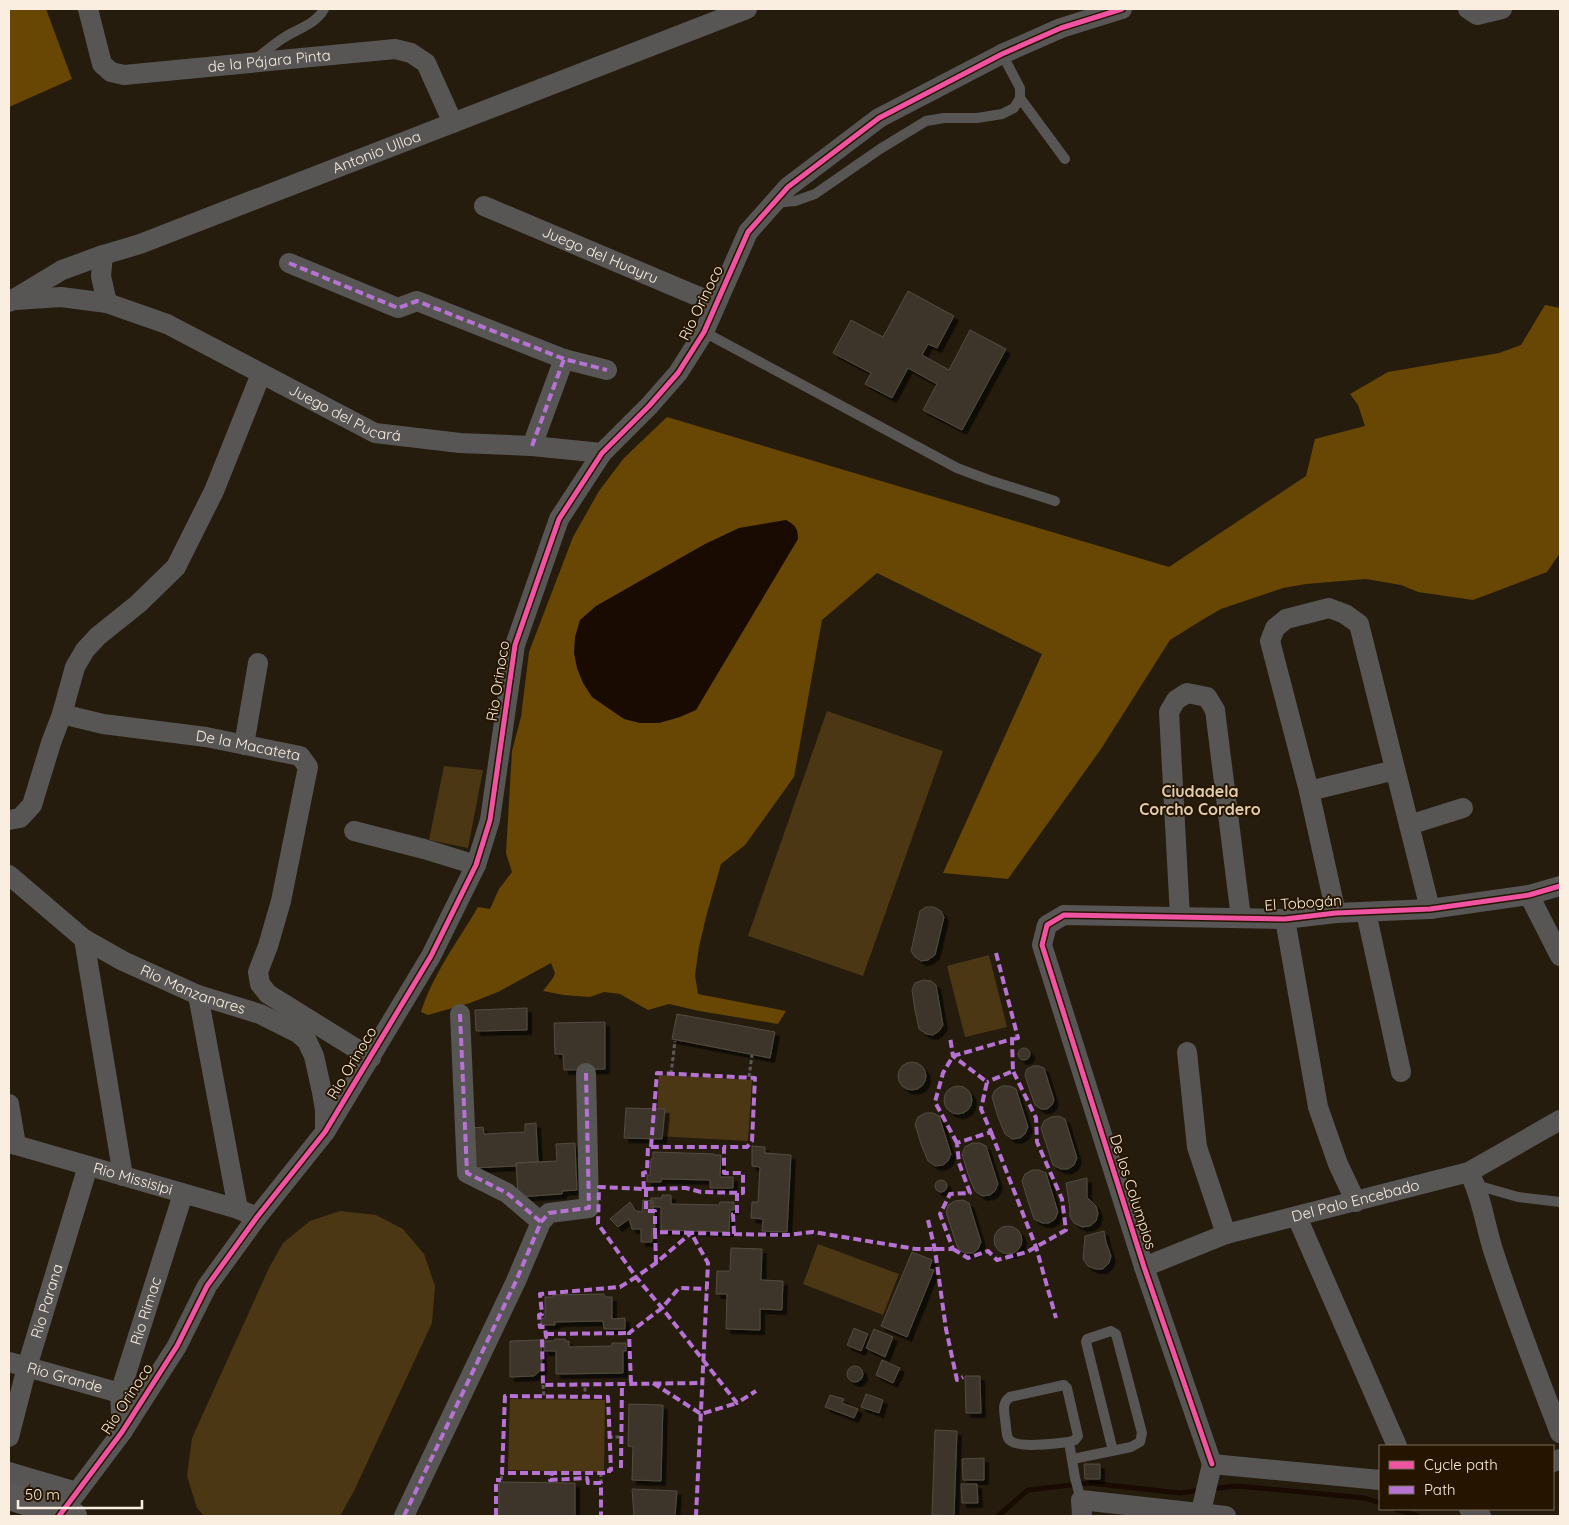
<svg xmlns="http://www.w3.org/2000/svg" width="1569" height="1525" viewBox="0 0 1569 1525" font-family="Quicksand,sans-serif">
  <style>
    .green { fill: #4c3715 }
    .forest { fill: #684604 }
    .water { fill: #190b01 }
    .lines { fill: none; stroke-linecap: round; stroke-linejoin: round }
    .stream { stroke: #190b01; stroke-width: 5 }
    .building { fill: #3e362b; stroke: #534b40; filter: url(#shadow) }
    .path { stroke: #5d5955; stroke-width: 3; stroke-dasharray: 4 2.5; stroke-linecap: butt }
    .lane { stroke: #585555; stroke-width: 10 }
    .street { stroke: #585555; stroke-width: 20 }
    .secondary { stroke: #5b5855; stroke-width: 28 }
    .quiet { stroke: #b673d3; stroke-width: 4; stroke-dasharray: 8 4; stroke-linecap: butt }
    .cycleway-casing { stroke: #251500; stroke-width: 8 }
    .cycleway { stroke: #f153a3; stroke-width: 5 }
    .labels { text-anchor: middle; stroke-width: 4; stroke-linejoin: round; paint-order: stroke }
    .street-label { font-size: 15px; fill: #f9eedf; stroke: #251500 }
    .neighbourhood-label { font-size: 16px; font-weight: bold; fill: #e2ccae; stroke: #251500 }
  </style>
  <defs>
    <filter id="shadow"><feDropShadow dx="4.5" dy="4.5" stdDeviation="0" flood-color="#0009"/></filter>
  </defs>
  <rect width="100%" height="100%" fill="#251c0e"/>
  <!-- green -->
  <path class="green" d="M827,711L943,751L863,976L748,936Z
    M444,766L483,770L468,848L429,840Z
    M989,955L1007,1027L965,1037L947,966Z
    M659,1075L752,1080L748,1141L656,1136Z
    M340,1211L376,1215L403,1229L424,1254L435,1286L432,1323L354,1491L340,1516H204L197,1508L187,1476L192,1438L269,1268L283,1243L310,1221Z
    M818,1244L899,1274L883,1315L803,1284Z
    M510,1399L605,1400L604,1472L508,1470Z"/>
  <!-- forest -->
  <path class="forest" d="M9,9H46L72,79L9,107Z
    M1545,305L1560,308V553L1547,572L1473,600L1418,592L1401,585L1366,579L1306,584L1283,588L1221,609L1202,620L1170,640L1101,749L1008,879L943,873L1042,654L877,573L822,620L794,777L745,845L721,864L706,917L699,947L695,975L698,994L786,1011L778,1024L699,1011L669,1004L648,1010L620,994L604,992L590,997L564,995L543,991L553,978L555,973L551,963L498,992L470,1003L428,1015L421,1012C433,974 458,941 478,907L490,909L499,889L512,872L506,853L512,751L521,717L529,652L573,537L599,491L624,458L667,417L1169,567L1306,476L1315,439L1365,426L1358,405L1350,394L1388,372L1499,353L1521,345Z"/>
  <!-- water -->
  <path class="water" d="M786,520C795,525 798,528 798,539L696,710L680,717L659,723H640L624,719L592,697L583,683L577,668L574,653L575,637L580,620L596,606L705,544L739,528Z"/>
  <g class="lines">
    <!-- stream -->
    <path class="stream" d="M1210,1489L1237,1486L1365,1498L1380,1503
      M1396,1509L1418,1516
      M998,1516L1028,1490L1089,1483L1180,1493L1202,1490"/>
  </g>
  <!-- building -->
  <path class="building" d="M908,291L954,316L937,348L928,344L922,355L949,370L970,330L1006,349L962,430L923,410L937,384L908,368L892,398L865,384L871,373L833,353L851,320L883,337Z
    M926,907H934L941,911L944,917L935,955L928,960L921,961L915,957L911,951L920,911Z
    M923,980L931,981L936,985L943,1025L939,1031L933,1035L926,1034L919,1029L915,1010L912,990L915,983Z
    M527,1008V1030L476,1031L475,1010Z
    M677,1014L775,1032L770,1058L672,1039Z
    M605,1022V1069L564,1070L563,1054H555L554,1023Z
    M1018 1054a6 6 0 1 1 12 0a6 6 0 1 1-12 0Z
    M898 1076a14 14 0 1 1 28 0a14 14 0 1 1-28 0Z
    M1033,1066H1039L1044,1068L1054,1100L1052,1105L1047,1109H1041L1035,1105L1030,1091L1025,1075L1027,1069Z
    M1002,1086H1010L1016,1089L1028,1127L1025,1134L1020,1138L1012,1139L1005,1134L998,1117L992,1097L995,1090Z
    M944 1100a14 14 0 1 1 28 0a14 14 0 1 1-28 0Z
    M626,1108L665,1109L662,1139L624,1138Z
    M925,1113H933L939,1116L951,1154L948,1161L943,1165L935,1166L928,1161L921,1144L915,1124L918,1117Z
    M1059,1116L1065,1119L1077,1158L1074,1165L1068,1169H1061L1053,1165L1041,1128L1044,1121L1051,1117Z
    M536,1123L538,1162L516,1163V1166L473,1168L471,1128L483,1127L484,1134L525,1132V1124Z
    M575,1143L577,1190L562,1191V1194L518,1197L516,1163L557,1161L556,1144Z
    M972,1143H980L986,1146L998,1184L995,1191L990,1195L982,1196L975,1191L968,1174L962,1154L965,1147Z
    M752,1146L765,1147V1153L791,1155L787,1232L762,1231L763,1219L751,1218L752,1202H758L760,1167L752,1166Z
    M653,1152L714,1154V1155H721L720,1177H733V1188H710V1180L662,1179L661,1182H647V1175H650L651,1159H653Z
    M1032,1170H1039L1046,1173L1058,1212L1055,1219L1049,1223H1042L1034,1219L1028,1201L1022,1181L1025,1174Z
    M1087,1178V1197L1096,1206L1098,1213L1096,1221L1090,1226L1082,1227L1074,1223L1070,1217V1209L1066,1183Z
    M935 1186a6 6 0 1 1 12 0a6 6 0 1 1-12 0Z
    M662,1195H671V1204L719,1205L720,1202H734V1210H730L729,1232L661,1230V1207H651V1198H662Z
    M643,1200L653,1201L655,1229L652,1228V1242H641V1229H632L629,1219L618,1227L610,1219L630,1202L636,1211L642,1212Z
    M963,1200L969,1203L981,1242L978,1249L973,1253H965L958,1249L946,1212L948,1205L955,1201Z
    M994 1240a14 14 0 1 1 28 0a14 14 0 1 1-28 0Z
    M1104,1231L1106,1242L1111,1256L1109,1263L1103,1269H1095L1088,1266L1083,1259L1085,1236Z
    M731,1248L762,1249L761,1280L783,1281L782,1310L760,1309V1330L726,1329L727,1294H716L717,1271H730Z
    M912,1252L932,1260L929,1269L934,1270L907,1337L881,1326Z
    M604,1294L605,1297H612V1319L625,1318V1329H604L603,1321L555,1322V1325H541V1318H545V1297H553V1295Z
    M854,1328L868,1334L861,1351L847,1345Z
    M874,1329L893,1337L885,1357L866,1348Z
    M555,1339H565V1341H569V1347L612,1346V1343H626V1351H623V1373L556,1374V1351H544V1341H554Z
    M541,1340L542,1369L534,1376L510,1377V1341Z
    M882,1360L900,1368L893,1383L876,1375Z
    M847 1374a8 8 0 1 1 16 0a8 8 0 1 1-16 0Z
    M965,1376H980L981,1413H966Z
    M866,1394L883,1400L879,1413L861,1407Z
    M830,1395L844,1399L842,1403L858,1409L854,1418L825,1407Z
    M629,1404L663,1405L661,1481L632,1480L633,1447L628,1446Z
    M935,1430L957,1431L954,1516L932,1515Z
    M984,1458V1480H963L962,1459Z
    M1084,1464H1100V1479H1085Z
    M499,1482L575,1483V1516H499Z
    M961,1484H977L978,1503H962Z
    M632,1489L677,1491L675,1516H634Z"/>
  <g class="lines">
    <!-- path -->
    <path class="path" d="M671,1074L675,1041
      M749,1077L752,1055
      M543,1385L544,1397
      M585,1398V1384
      M609,1437H621
      M601,1473V1483
      M501,1480L502,1473"/>
    <!-- lane -->
    <path class="lane" d="M256,59C265,52 275,43 285,37C299,28 316,24 324,9
      M1020,98L1065,159
      M775,203L795,201L815,194L880,149L926,121L944,118H977L1002,114L1014,108L1020,98V88L1002,54
      M704,332L957,468L989,480L1055,501
      M1476,1185L1518,1197L1560,1202
      M1064,1385L1067,1388L1078,1436L1075,1440L1069,1442C1057,1443 1014,1450 1008,1438C1006,1433 1006,1424 1005,1419C1004,1410 1002,1403 1010,1397Z
      M1069,1442L1075,1478L1081,1500
      M1073,1459L1131,1447L1140,1442L1142,1433L1116,1334L1111,1331L1087,1339L1086,1342L1113,1451"/>
    <!-- street -->
    <g class="street">
      <path id="s1" d="M88,9L102,64L111,72L124,75L395,49L411,53L426,63L453,123"/>
      <path d="M1468,9L1477,15L1502,9"/>
      <path id="s2" d="M484,206L716,304"/>
      <path d="M103,255L101,276L107,303"/>
      <path d="M289,263L398,308L417,301L564,359L607,370"/>
      <path id="s3" d="M16,300L61,297L107,303L167,324L375,433L460,443L532,446L602,453"/>
      <path id="s4" d="M9,302L62,270L103,255L140,244L747,9"/>
      <path d="M532,446L564,359"/>
      <path id="s5" d="M62,714L103,724L206,737L300,756L308,767L281,901L268,946L258,972L260,984L268,994L371,1058"/>
      <path d="M244,745L258,663"/>
      <path d="M1309,791L1395,770"/>
      <path d="M9,820L20,818L32,805L51,743L62,714L75,667L85,650L98,636L138,604L176,567L214,491L261,374"/>
      <path d="M1409,825L1463,808"/>
      <path d="M354,831L424,849L476,865"/>
      <path id="s6" d="M9,875L84,939L123,961L198,995L260,1014L298,1033L307,1041L314,1056L322,1092L325,1110V1132"/>
      <path d="M1529,895L1560,956"/>
      <path d="M1366,912L1401,1072"/>
      <path d="M1336,913L1309,791L1270,641L1275,628L1286,619L1329,608L1345,614L1359,624L1430,909"/>
      <path d="M1180,917L1169,712L1176,700L1187,693L1207,697L1215,710L1241,918"/>
      <path d="M1285,919L1318,1107L1338,1164L1356,1202"/>
      <path d="M84,939L123,1176"/>
      <path d="M198,995L238,1209"/>
      <path d="M460,1014L467,1173L507,1193L541,1222"/>
      <path d="M1187,1052L1197,1147L1226,1234"/>
      <path d="M9,1104L16,1145"/>
      <path id="s7" d="M9,1143L238,1209L257,1217"/>
      <path d="M1469,1172C1482,1197 1485,1226 1494,1253C1514,1314 1537,1374 1560,1433"/>
      <path d="M1297,1217L1397,1446"/>
      <path id="s8" d="M1144,1267L1226,1234L1469,1172L1560,1120"/>
      <path id="s9" d="M9,1362L120,1393"/>
      <path id="s10" d="M122,1432L120,1393L183,1194"/>
      <path id="s11" d="M9,1437L27,1367L88,1166"/>
      <path d="M1553,1462L1560,1459"/>
      <path d="M1212,1464L1144,1267L1042,945L1047,925L1064,915L1285,919L1336,913L1430,909L1529,895L1560,886"/>
      <path d="M1212,1464L1380,1480"/>
      <path d="M9,1472L77,1492"/>
      <path d="M1469,1509L1481,1516"/>
      <path d="M59,1516L122,1432L177,1346L207,1286L257,1217L325,1132L431,956L476,865L490,820L515,645L559,519L602,453L649,406L678,373L704,332L748,232L788,187L879,118L1002,54L1061,28L1122,9"/>
      <path d="M404,1516L516,1281L541,1222L549,1213L589,1208L586,1073"/>
      <path d="M1082,1516L1081,1500L1226,1516"/>
      <path d="M1200,1516L1212,1464"/>
    </g>
    <!-- secondary -->
    <path class="secondary" d="M9,1496L73,1516"/>
    <!-- quiet -->
    <path class="quiet" d="M289,263L398,308L417,301L564,359L607,370
      M532,446L564,359
      M996,953L1018,1038L1012,1039
      M460,1014L467,1173L507,1193L541,1222
      M991,1132L1036,1247L1056,1318
      M957,1143L935,1102L943,1073L953,1056L1012,1039L1013,1071L987,1082
      M651,1147L657,1073L755,1078L752,1141L747,1147H724
      M644,1189L643,1173L647,1172L648,1147H724V1173H743V1193L701,1192L686,1188L644,1189L599,1187L598,1224L636,1277L620,1287L540,1294L542,1314L539,1315L540,1327H545L546,1337L542,1338L543,1385L702,1383
      M646,1189V1211H655V1232
      M737,1193V1213L733,1214L734,1234L691,1233L656,1263L636,1277L662,1308L737,1403L756,1391
      M928,1220L935,1250L946,1329L957,1380L963,1377
      M734,1234L787,1235L813,1232L916,1249H953L940,1214L950,1194L970,1193L959,1163L957,1143L991,1132L981,1109L987,1082L953,1056L950,1037
      M953,1249L968,1258L988,1251L997,1260L1027,1252L1066,1230L1062,1199L1037,1142L1036,1118L1013,1071
      M656,1263L655,1232L691,1233L708,1263L696,1516
      M546,1334L629,1333
      M631,1383L629,1333L662,1308L679,1288L707,1289
      M653,1383L701,1414L737,1403
      M621,1468L622,1383
      M552,1473H502L505,1396L608,1397L611,1470H609V1473H552L550,1480L587,1478L588,1483H601V1516
      M404,1516L516,1281L541,1222L549,1213L589,1208L586,1073
      M496,1516V1480H501"/>
    <!-- cycleway casing -->
    <g class="cycleway-casing">
      <path id="cycleway" d="M1212,1464L1144,1267L1042,945L1047,925L1064,915L1285,919L1336,913L1430,909L1529,895L1560,886
        M59,1516L122,1432L177,1346L207,1286L257,1217L325,1132L431,956L476,865L490,820L515,645L559,519L602,453L649,406L678,373L704,332L748,232L788,187L879,118L1002,54L1061,28L1122,9"/>
    </g>
    <!-- cycleway -->
    <use href="#cycleway" class="cycleway"/>
  </g>
  <g class="labels">
    <!-- street labels -->
    <g class="street-label">
      <text dy="5" stroke="none"><textPath href="#s1" startOffset="228">de la Pájara Pinta</textPath></text>
      <text dy="5" stroke="none"><textPath href="#s4" startOffset="398">Antonio Ulloa</textPath></text>
      <text dy="5" stroke="none"><textPath href="#s2" startOffset="126">Juego del Huayru</textPath></text>
      <text transform="translate(701 303) rotate(-64)" y="5">Rio Orinoco</text>
      <text dy="5" stroke="none"><textPath href="#s3" startOffset="355">Juego del Pucará</textPath></text>
      <text transform="translate(498 681) rotate(-81)" y="5">Rio Orinoco</text>
      <text dy="5" stroke="none"><textPath href="#s5" startOffset="189">De la Macateta</textPath></text>
      <text transform="translate(1303 903) rotate(-4)" y="5">El Tobogán</text>
      <text dy="5" stroke="none"><textPath href="#s6" startOffset="219">Rio Manzanares</textPath></text>
      <text transform="translate(352 1063) rotate(-59)" y="5">Rio Orinoco</text>
      <text dy="5" stroke="none"><textPath href="#s7" startOffset="129">Rio Missisipi</textPath></text>
      <text transform="translate(1133 1192) rotate(72)" y="5">De los Columpios</text>
      <text dy="5" stroke="none"><textPath href="#s8" startOffset="222">Del Palo Encebado</textPath></text>
      <text dy="5" stroke="none"><textPath href="#s11" startOffset="141">Rio Parana</textPath></text>
      <text dy="5" stroke="none"><textPath href="#s10" startOffset="125">Rio Rimac</textPath></text>
      <text dy="5" stroke="none"><textPath href="#s9" startOffset="58">Rio Grande</textPath></text>
      <text transform="translate(127 1399) rotate(-57)" y="5">Rio Orinoco</text>
    </g>
    <!-- neighbourhood labels -->
    <g class="neighbourhood-label">
      <text x="1200" y="797">Ciudadela<tspan x="1200" dy="18">Corcho Cordero</tspan></text>
    </g>
  </g>
  <!-- border -->
  <rect width="1569" height="1525" fill="none" stroke="#f9eedf" stroke-width="20"/>
  <!-- legend -->
  <rect x="1379" y="1445" width="175" height="65" fill="#251500" stroke="#7a6c59"/>
  <rect x="1389" y="1461" width="25" height="8" fill="#f153a3" stroke="#7a6c59"/>
  <text x="1424" y="1470" font-size="15" fill="#f9eedf">Cycle path</text>
  <rect x="1389" y="1486" width="25" height="8" fill="#b673d3" stroke="#7a6c59"/>
  <text x="1424" y="1495" font-size="15" fill="#f9eedf">Path</text>
  <!-- scale -->
  <path d="M18 1500v8h124v-8" fill="none" stroke="#f9eedf" stroke-width="2.5"/>
  <text x="25" y="1500" font-size="15" fill="#f9eedf" stroke="#251500" stroke-width="4" paint-order="stroke">50 m</text>
</svg>
